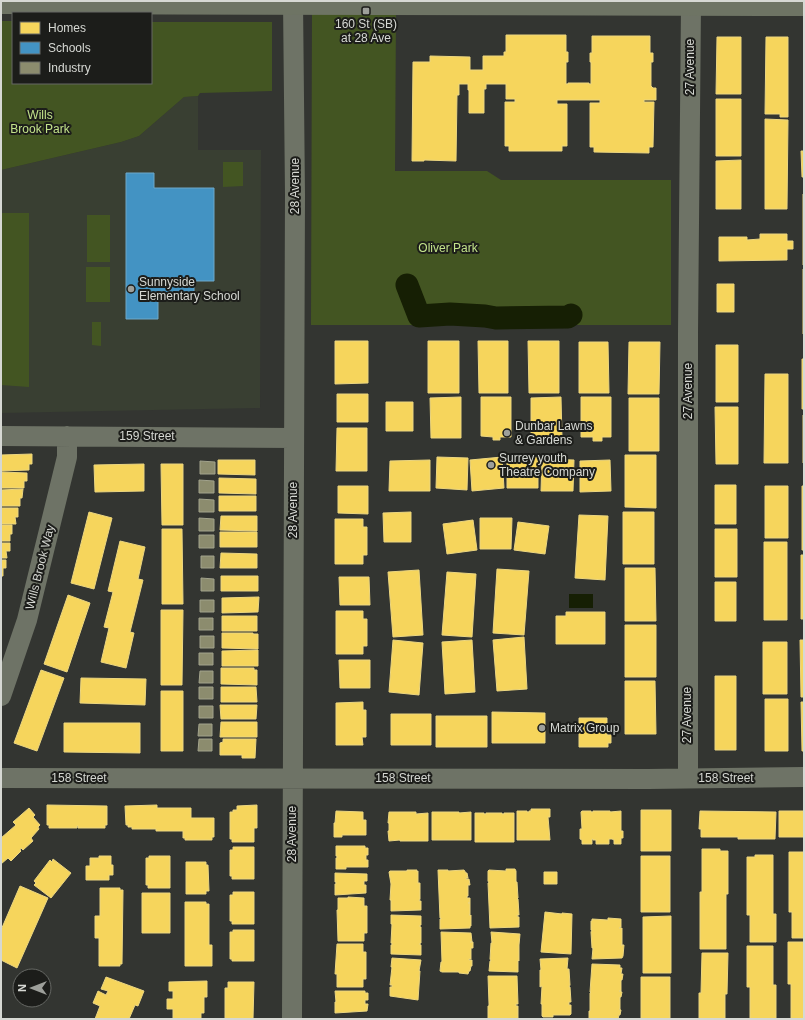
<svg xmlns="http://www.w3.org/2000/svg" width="805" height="1020" viewBox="0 0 805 1020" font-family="Arial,sans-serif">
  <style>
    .built { fill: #393f32 }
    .green { fill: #435522 }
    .water { fill: #161f04 }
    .homes { fill: #f6d55c; stroke: #ecd680 }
    .schools { fill: #4393c3; stroke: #6fa8c8 }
    .industry { fill: #8c8c6e; stroke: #a2a38c }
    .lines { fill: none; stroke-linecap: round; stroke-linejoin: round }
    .river { stroke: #161f04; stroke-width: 23 }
    .minor { stroke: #6e7366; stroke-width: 20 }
    .major { stroke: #6e7464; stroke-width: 22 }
    .poi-dot { fill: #9d9f9a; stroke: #1c1d1a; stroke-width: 1.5 }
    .labels { text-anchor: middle; stroke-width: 4; stroke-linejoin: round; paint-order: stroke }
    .poi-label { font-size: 12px; fill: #d6d8d3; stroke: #1c1d1a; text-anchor: start }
    .street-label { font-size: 12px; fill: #d6d8d3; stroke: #1c1d1a }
    .park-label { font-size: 12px; fill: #c2e28a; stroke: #1c1d1a }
  </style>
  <rect width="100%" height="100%" fill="#333531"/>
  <!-- built -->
  <path class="built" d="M198,96V150H261L260,408L1,413V170L121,142L139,136L184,97Z"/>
  <!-- green -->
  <path class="green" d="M312,10L396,11L395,171H487L501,180H671V325H311Z
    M1,21H13V83H151V22H272V91L200,93L198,96L184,97L139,136L121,142L1,170Z
    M223,162H243V186L223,187Z
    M1,213H29V387L1,385Z
    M87,215H110V262H87Z
    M86,267H110V302H86Z
    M92,322H101V346L92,345Z"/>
  <!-- water -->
  <path class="water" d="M569,594H593V608H569Z"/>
  <!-- homes -->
  <path class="homes" d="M506,35H566V52H568V62H566V84H568V83H589V84H591V62H590V53H592V36H650V53H653V62H651V86L653,88H656V100H644V102H654L653,147H649V153L594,152V147H590V103H600V100H557V104H567V146H562V151H509V146H505V102H515V99H506V84H486V89H484V113H469V90H468V84H459V95H457L456,161L424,160V161H412L413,62H430V56L470,57V70H483V56H504V52H506Z
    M717,37H741V94H716Z
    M766,37H788V117H780V114H765Z
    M716,99H741V156H716Z
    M765,119L788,120L787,209H765Z
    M801,151H804V177H802Z
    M741,160V209H716V161Z
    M803,194H804V265H803Z
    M760,234H787V241H793V249H787V260L719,261V237H747V240L760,239Z
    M803,269H804V334H803Z
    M717,284H734V312H717Z
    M335,341H368V383L335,384Z
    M428,341H459V393H428Z
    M478,341H508V393H479Z
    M528,341H559V393H529Z
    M579,342H608L609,393H579Z
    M629,342H660L659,394H628Z
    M716,345H738V402H716Z
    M802,359H804V409H802Z
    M765,374H788V463H764Z
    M337,394H368V422H337Z
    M461,397V438H431L430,398Z
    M481,397H511V437H500V440H493V437L481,436Z
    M561,397L562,438H531V398Z
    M581,397H611V437H602V441H593V437H581Z
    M629,398H659V451H629Z
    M386,402H413V431H386Z
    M715,407H738V464H716Z
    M803,415H804V463H803Z
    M337,428H367V471H336Z
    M32,454V464H29V470L1,471V455Z
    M625,455H656V508L625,507Z
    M437,457L468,458L467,490L436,488Z
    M502,457L504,488L472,491L470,460Z
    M507,457H538V488H507Z
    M542,459L574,460L573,491H541Z
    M218,460H255V475L218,474Z
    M430,460V491H389L390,461Z
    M610,460L611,491L580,492V461Z
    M144,464V491L95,492L94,465Z
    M161,464H183V525H162Z
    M1,472L27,473V481H24V488H1Z
    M219,478L256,479V494L219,493Z
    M715,485H736V524H715Z
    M338,486H368V514L338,513Z
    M765,486H788V538H765Z
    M802,486H804V550H802Z
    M23,489L22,498H20V506H1V490Z
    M219,496H256V511H219Z
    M1,508H18V517H15L16,524H1Z
    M89,512L112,518L94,589L71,583Z
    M411,512V542H384L383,513Z
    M623,512H654V564H623Z
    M579,515L608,516L605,580L575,578Z
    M221,516H257V531L220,530Z
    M480,518H512L511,549H480Z
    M335,519H363V527H367V555H363V564H335Z
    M473,520L477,550L447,554L443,524Z
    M518,522L549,526L545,554L514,550Z
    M1,525H12V534H10V541H1Z
    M162,529H182L183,604H162Z
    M715,529H737V577H715Z
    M220,532H257V547H220Z
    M120,541L145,547L138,579L143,580L130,632L134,633L126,668L101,662L109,628L104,627L113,592L108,591Z
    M764,542H787V620H764Z
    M1,543H10V551H6L7,558H1Z
    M221,553L257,554V568H220Z
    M801,555H804V619H801Z
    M1,560H6V568H3V576H1Z
    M625,568H655L656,621H625Z
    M497,569L529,571L524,635L493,633Z
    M419,570L423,635L393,637L388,572Z
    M447,572L476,574L472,637L442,635Z
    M221,576H258V591H221Z
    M339,577H369L370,605H340Z
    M715,582H736V621H715Z
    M68,595L90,603L67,672L44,664Z
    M259,597L258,612L222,613V598Z
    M161,610H183L182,685H161Z
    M336,611H363V619H367V646H363V654H336Z
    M566,612H605V644H556V616H566Z
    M222,616H257V631H222Z
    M625,625H656V677H625Z
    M222,633H253V634H258V649L222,648Z
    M524,637L527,689L497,691L493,640Z
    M393,640L423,643L419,695L389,692Z
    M472,640L475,692L445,694L442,642Z
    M800,640H804V697H801Z
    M763,642H787V694H763Z
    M258,650V666H222V651Z
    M339,660H370V688H340Z
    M221,668H254V670H257V685L221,684Z
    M41,670L64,678L37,751L14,743Z
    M715,676H736V750H715Z
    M81,678L146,679L145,705L80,703Z
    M625,681H655L656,734H625Z
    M221,687H256L257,702H221Z
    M161,691H183V751H161Z
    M765,699H788V751H765Z
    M363,702V710H366V737H362L363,745H336V703Z
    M801,702H804V751H802Z
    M220,705H257L256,719H221Z
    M492,712L545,713V743H492Z
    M391,714H431V745H391Z
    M436,716H487V747H436Z
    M579,718H607V735H611V743H608V747H579Z
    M221,722H257V737H220Z
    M64,723H140V753L64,752Z
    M223,739H256L255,758H242V755H220V743L223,742Z
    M47,805L107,806V825H105V828H78V826H77V828H49V825H47Z
    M157,805V808H191V818H214V837H212V840H185V838H183V831H156V829H132V827H128V825H126L125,806Z
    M257,805V828H254V842H232V839H230V812H233V810H237V806Z
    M29,808L35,815L33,817L40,825L38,827L39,829L31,838L33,841L23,850L21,848L20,850L21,851L11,861L8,858L1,864V838L16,825L13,822Z
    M531,809H550V817H548L550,840H517V811H527V812H529V811H531Z
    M641,810H671V851H641Z
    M336,811L363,812V820H366V835H342V837H334V823H335Z
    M582,811H591V812H593V811H610V812L621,811V831H623V838H621V844H614V840L612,839H609V844H596V840H593V839H592V844H582V840L580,839V829H582L581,812Z
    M700,811L776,812L775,839H738V837H701V829H699Z
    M779,811H804V837H779Z
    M389,812H416V814L428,813V841H400V840L389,841L388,831H389V823H388Z
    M432,812H459V813L471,812V840H432Z
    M475,813H484V814H486V813H502V814H504V813H514V842H475Z
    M336,846H365V848H368V855H366V860H368V867H346V869H336V858H337V856H336Z
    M233,847H254V879H232V876H230V850H233Z
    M702,849H720V851H728V894H726V949H700V892H702Z
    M789,852H804V938H792V912H789Z
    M755,855H773V914H776V942H750V915H747V857H755Z
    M99,856H111V865H113V875H109V880H86V866H90V858H99Z
    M149,856H170V888H148V885H146V858H149Z
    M641,856H670V912H641Z
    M53,859L71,873L51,898L34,885L36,883L34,881L50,860L52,862Z
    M186,862H206V865H208L209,891H206V894H186Z
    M506,869H515L516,871V882H517L518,898L517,899H518L519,915H517L518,917H519V927L490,928L488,883H489L488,881V871L489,870L506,871Z
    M407,870H417V872L418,871V883H420V899L419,901H421V910L391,911V900H390L391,884L389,872L390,871H407Z
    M438,870H448V871L464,870L466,873H467L468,878H466V879H469L470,885H468V896H467V898H470V903H468H470V914L469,915H471V926H470V928L440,929V919H441V918H440Z
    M544,872H557V884H544Z
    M335,873L367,874V881H364V885H366V893L335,895V884H336V882H335Z
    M20,886L48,898L17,968L1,960V930Z
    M100,888H120V890H123L122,964H120V966H99V938H95V916H100Z
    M233,892H254V924H232V921H230V895H233Z
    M142,893H170V933H142Z
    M348,897L364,898V906H367V933H364V941H338L337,910H338V898H348Z
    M185,902H206V904H209V945H212V966H185Z
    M545,912L562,914V913L572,914L571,954L541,952Z
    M391,915L421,916V925H420V927H421V943H420V945H421V955L391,954V945H392V943H391L392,924H391Z
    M671,916V973H643V917Z
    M608,918L621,919V927L619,928H622V945H621H624L623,956L622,958L592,959L593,948H592L591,932L592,930H591V921H592V919L608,920Z
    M233,930H254V961H232V959H230V932H233Z
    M441,932L471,933L472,942H470H473V948H471V959H469V960H472V966H471L470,971H469L468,974L459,973V972H442L440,971L441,962H442Z
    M491,932L520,934L519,945V961L518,960V972L489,971L490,961H491L490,959L491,943H492Z
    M788,942H804V1019H791V984H788Z
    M337,944H363V952H366V979H363V987H337V974H335Z
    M747,946H773V985H776V1019H750V987H747Z
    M702,953H728L727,994H725V1019H699V993H701Z
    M392,958L421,960L419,971H420L418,1000L390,996V987H392V985H390L392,967H391Z
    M568,958L567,969H569L570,985L569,987H570L571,1002H569V1005H571V1014L570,1015H553V1017H543L542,1016V1004H541L542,986L540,987V970H541L540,959Z
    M592,964L620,965V968H622L621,974H623L622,980H621V991H619L622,992L621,997H620V1009H619L621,1010L620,1015H619L618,1019H589V1011H590V993L591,992H590Z
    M488,976H517L518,1004H516V1006H518V1019H488V1006H489V1004Z
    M106,977L144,991L138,1006L135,1005L129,1019H95L100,1006L93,1003L98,991L106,995L108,991L101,989Z
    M641,977H670V1019H641Z
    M207,981V997H204V1013H201V1019H173V1009H167V999H173V991H169V982Z
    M228,982H254L253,1019H225V988H228Z
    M335,991H365V993H368V1000H365V1004H368L367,1011L335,1013V1002H336Z"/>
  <!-- schools -->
  <path class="schools" d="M126,173H154V188H214V281H194V294H158V319H126Z"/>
  <!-- industry -->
  <path class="industry" d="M200,461L215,462V474H200Z
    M199,480L214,481V493H199Z
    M199,499L214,500V512H199Z
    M199,518L214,519V531H199Z
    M199,535H214V548H199Z
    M201,556H214V568H201Z
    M201,578L214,579V591H201Z
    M200,600H214V612H200Z
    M199,618H213V630H199Z
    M200,636H214V648H200Z
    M199,653H213V665H199Z
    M200,671H213V683H199Z
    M199,687H213V699H199Z
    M199,706H213V718H199Z
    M199,724H212V736H198Z
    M199,739H212V751H198Z"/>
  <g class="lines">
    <!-- river -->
    <path class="river" d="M407,285L419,316L450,314L485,316L496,318L568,317L571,315"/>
    <!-- minor -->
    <path class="minor" d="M1,436L293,438
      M1,696L27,620L67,457V436
      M1,778L648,779L804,777
      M688,778V333L691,4
      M292,1019L295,195L293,1"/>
    <!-- major -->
    <path class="major" d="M1,3L804,5"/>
  </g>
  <!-- markers -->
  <g class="poi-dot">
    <rect x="362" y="7" width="8" height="8" rx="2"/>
    <circle cx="131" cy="289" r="4"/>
    <circle cx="507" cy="433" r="4"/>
    <circle cx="491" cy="465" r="4"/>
    <circle cx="542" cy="728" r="4"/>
  </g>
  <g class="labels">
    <!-- poi labels -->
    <g class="poi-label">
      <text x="366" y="28" text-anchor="middle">160 St (SB)<tspan x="366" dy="14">at 28 Ave</tspan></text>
      <text x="139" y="286">Sunnyside<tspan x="139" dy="14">Elementary School</tspan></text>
      <text x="515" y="430">Dunbar Lawns<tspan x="515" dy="14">&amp; Gardens</tspan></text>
      <text x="499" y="462">Surrey youth<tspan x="499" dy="14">Theatre Company</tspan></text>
      <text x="550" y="732">Matrix Group</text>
    </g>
    <!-- street labels -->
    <g class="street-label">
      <text transform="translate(690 67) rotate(-90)" y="4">27 Avenue</text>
      <text transform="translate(295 186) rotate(-90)" y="4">28 Avenue</text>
      <text transform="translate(688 391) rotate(-90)" y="4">27 Avenue</text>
      <text x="147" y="440">159 Street</text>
      <text transform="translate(293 510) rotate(-90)" y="4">28 Avenue</text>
      <text transform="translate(40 567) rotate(-76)" y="4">Wills Brook Way</text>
      <text transform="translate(687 715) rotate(-90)" y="4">27 Avenue</text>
      <text x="79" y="782">158 Street</text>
      <text x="403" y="782">158 Street</text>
      <text x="726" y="782">158 Street</text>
      <text transform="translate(292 834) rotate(-90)" y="4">28 Avenue</text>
    </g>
    <!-- park labels -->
    <g class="park-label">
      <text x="40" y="119">Wills<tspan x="40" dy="14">Brook Park</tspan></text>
      <text x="448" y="252">Oliver Park</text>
    </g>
  </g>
  <!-- border -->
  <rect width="805" height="1020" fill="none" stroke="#d6d8d3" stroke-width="4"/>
  <!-- legend -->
  <rect x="12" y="12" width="140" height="72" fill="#1c1d1a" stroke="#666864"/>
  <rect x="20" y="22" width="20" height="12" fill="#f6d55c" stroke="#666864"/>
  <text x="48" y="32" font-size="12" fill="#d6d8d3">Homes</text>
  <rect x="20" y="42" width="20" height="12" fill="#4393c3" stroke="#666864"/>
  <text x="48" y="52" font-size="12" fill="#d6d8d3">Schools</text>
  <rect x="20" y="62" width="20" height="12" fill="#8c8c6e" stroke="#666864"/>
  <text x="48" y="72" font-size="12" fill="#d6d8d3">Industry</text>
  <!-- north arrow -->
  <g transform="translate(32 988) rotate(270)"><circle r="19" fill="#1c1d1a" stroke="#666864"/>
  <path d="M0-3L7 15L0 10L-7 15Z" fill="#9d9f9a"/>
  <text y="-6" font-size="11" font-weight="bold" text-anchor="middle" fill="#d6d8d3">N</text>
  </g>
</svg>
